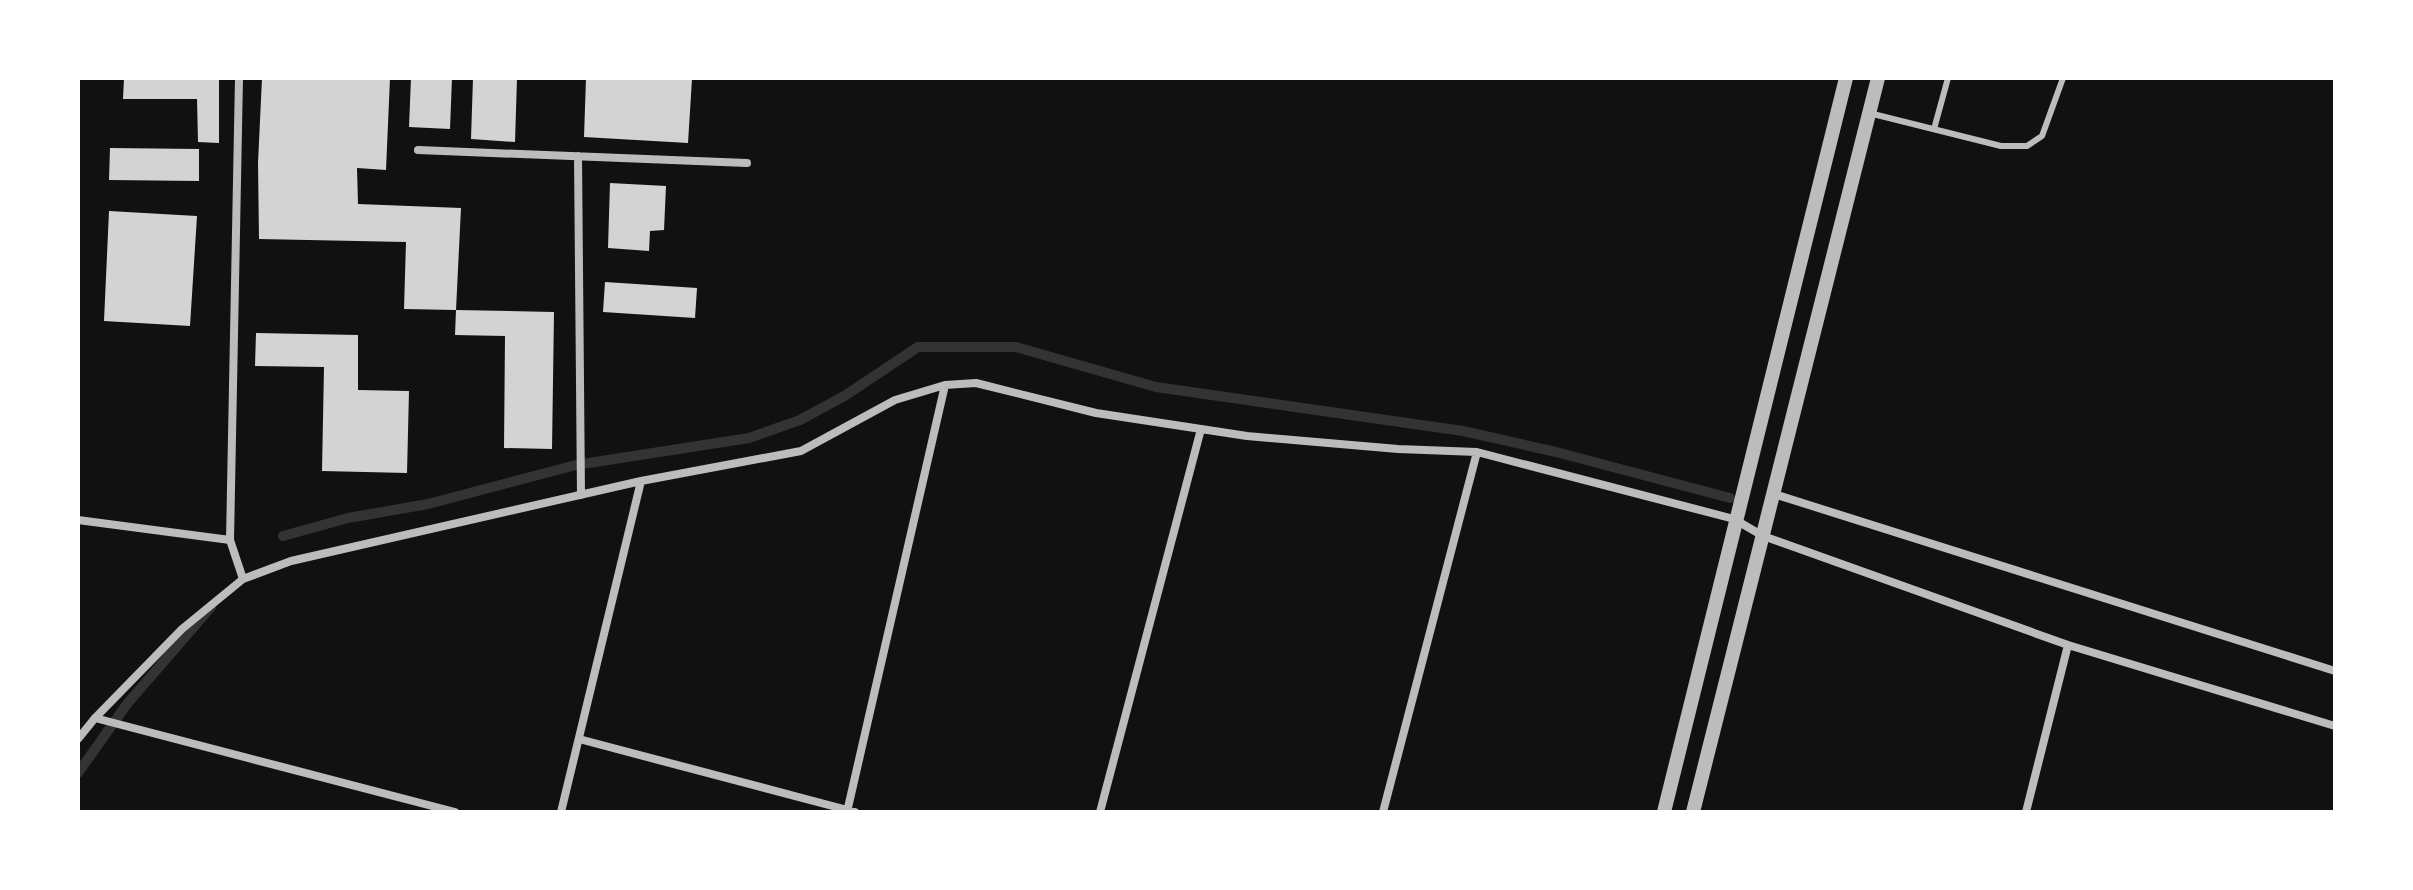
<svg xmlns="http://www.w3.org/2000/svg" width="2413" height="890" viewBox="0 0 2413 890" font-family="'Asap Condensed',sans-serif">
  <style>
    .lines { fill: none; stroke-linecap: round; stroke-linejoin: round }
    .stream { stroke: #333; stroke-width: 10 }
    .building { fill: #d3d3d3 }
    .service { stroke: #bcbcbc; stroke-width: 6 }
    .minor { stroke: #bcbcbc; stroke-width: 8 }
    .tertiary { stroke: #bcbcbc; stroke-width: 14 }
  </style>
  <rect width="100%" height="100%" fill="#111"/>
  <g class="lines">
    <!-- stream -->
    <path class="stream" d="M283,536L348,518L428,504L576,465L749,438L800,420L846,395L918,347H1016L1156,387L1463,431L1556,452L1730,498
      M78,773L127,704L211,607"/>
  </g>
  <!-- building -->
  <path class="building" d="M124,78H219V143L198,142L197,99H123Z
    M262,78H390L386,170L357,168L358,204L461,208L456,310L404,309L406,242L259,239L258,163Z
    M411,78H452L450,129L409,127Z
    M473,78H517L515,142L471,139Z
    M586,78L692,79L688,143L584,137Z
    M110,148L199,149V181L109,180Z
    M610,183L666,186L664,230L650,231L649,251L608,248Z
    M109,211L197,216L190,326L104,321Z
    M605,282L697,288L695,318L603,312Z
    M456,310L554,312L552,449L504,448L505,336L455,335Z
    M256,333L358,335V390L409,391L407,473L322,471L324,367L255,366Z"/>
  <g class="lines">
    <!-- service -->
    <path class="service" d="M1869,113L2001,146H2027L2042,136L2063,78
      M1934,129L1948,78"/>
    <!-- minor -->
    <path class="minor" d="M239,78L230,540L243,579
      M418,150L747,163
      M578,156L581,495
      M1774,494L2335,671
      M78,520L230,540
      M95,718L455,812
      M78,739L95,718L182,629L243,579L291,561L641,481L801,451L895,400L945,385L976,383L1096,413L1247,436L1398,449L1477,452L1734,519L1763,536L2068,645L2335,726
      M579,739L855,812
      M561,812L641,481
      M847,812L945,385
      M1100,812L1201,429
      M1383,812L1477,452
      M2026,812L2068,645"/>
    <!-- tertiary -->
    <path class="tertiary" d="M1664,812L1846,78
      M1693,812L1878,78"/>
  </g>
  <!-- border -->
  <rect width="2413" height="890" fill="none" stroke="#ffffff" stroke-width="160"/>
</svg>
